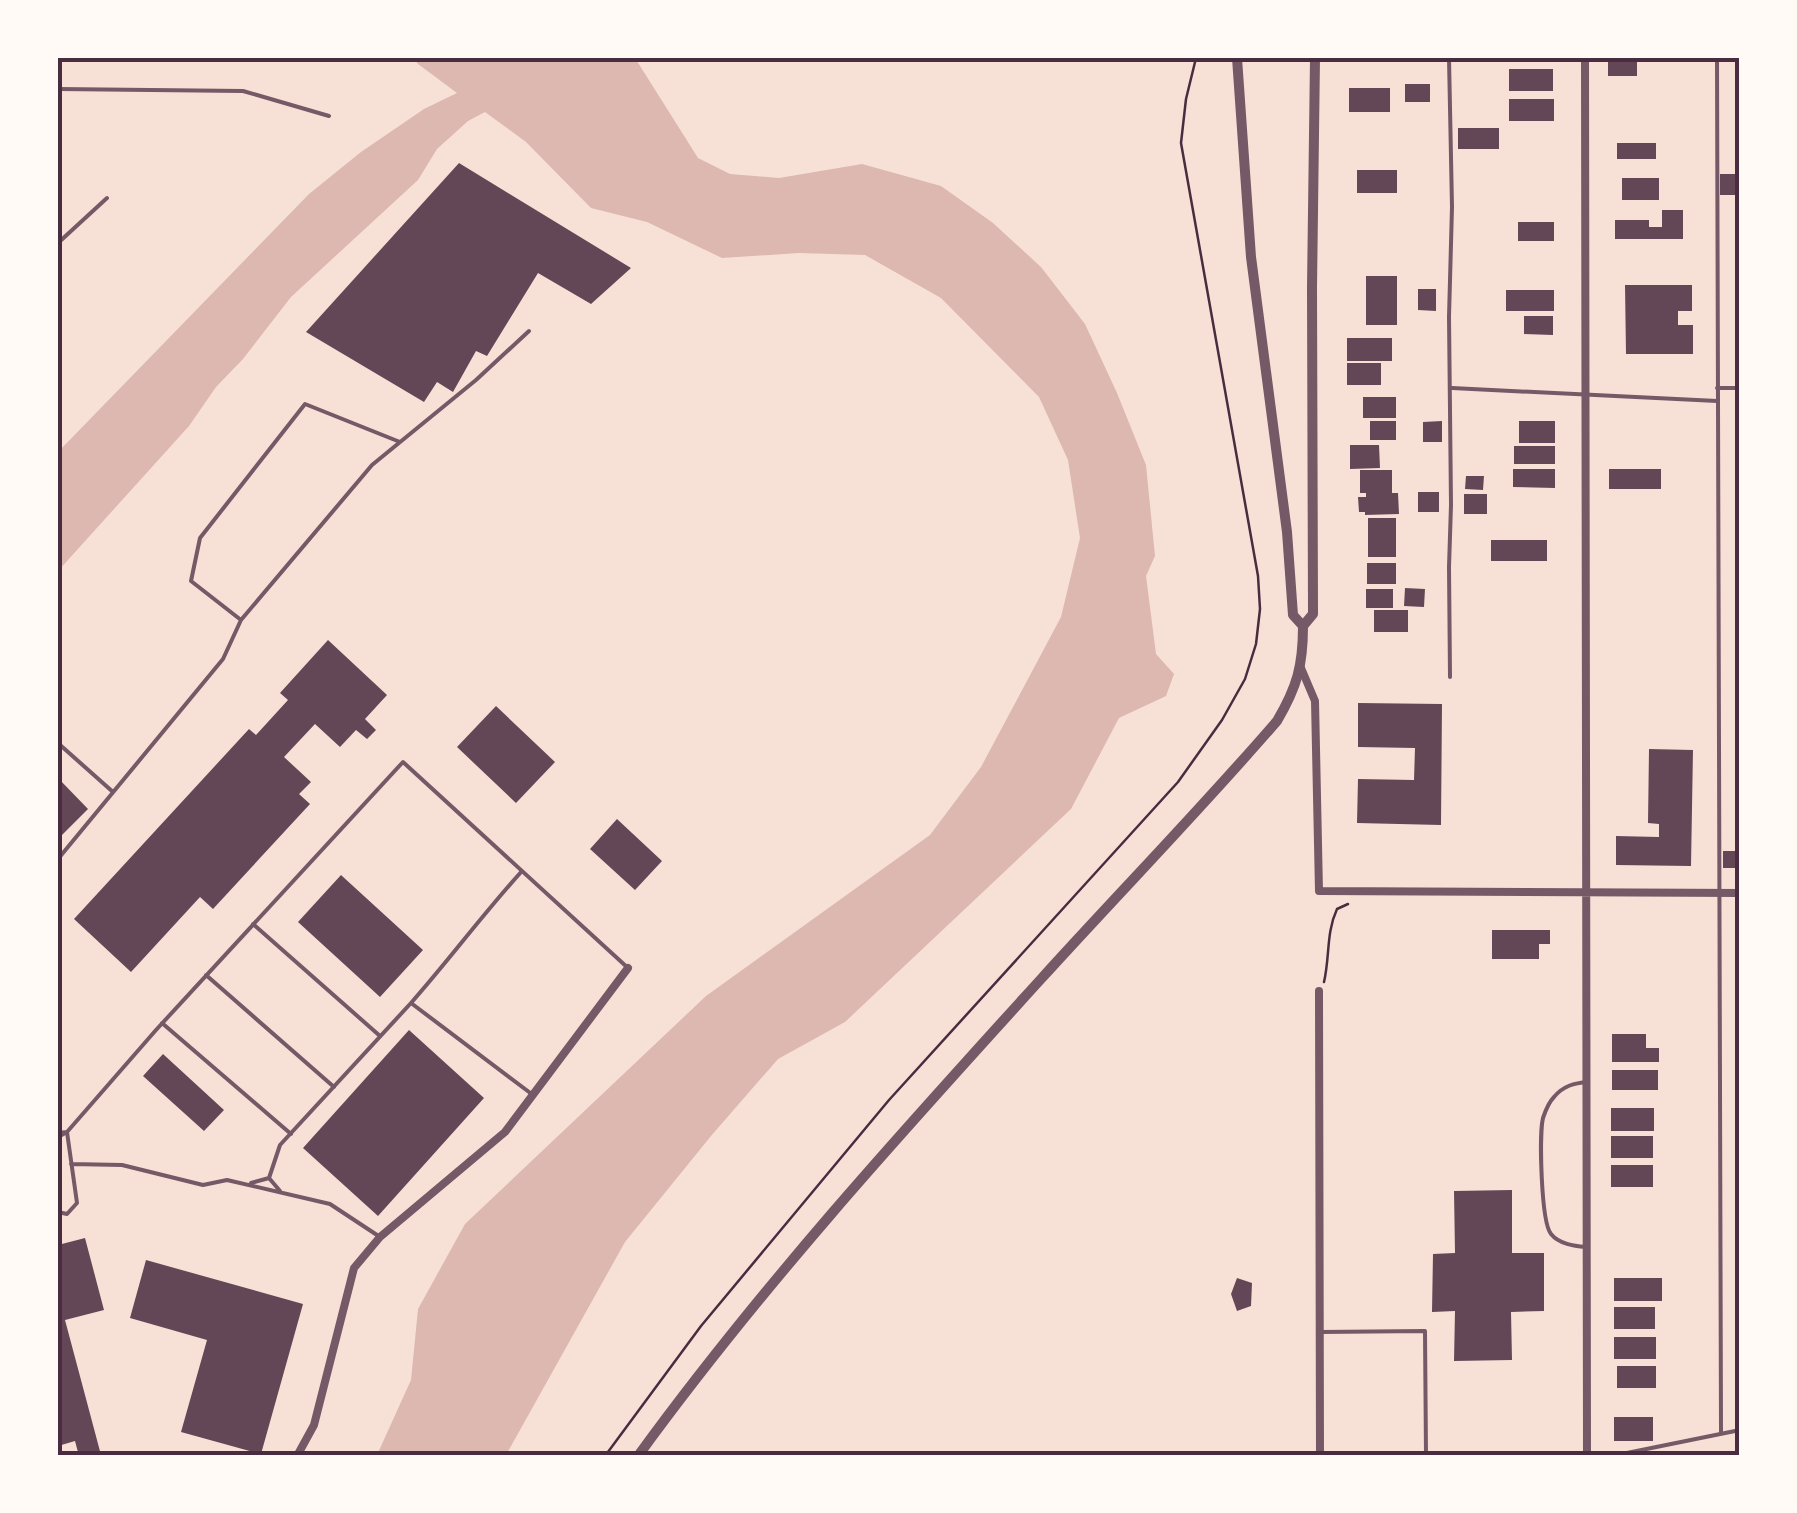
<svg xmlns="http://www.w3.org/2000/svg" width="1797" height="1513" viewBox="0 0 1797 1513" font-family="'Roboto Serif',serif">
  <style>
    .water { fill: #dcb8b0 }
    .building { fill: #644757 }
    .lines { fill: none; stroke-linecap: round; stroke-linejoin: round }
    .path { stroke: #4a2c40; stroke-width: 2.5 }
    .service { stroke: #755966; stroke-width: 4 }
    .minor { stroke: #755966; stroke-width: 8 }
    .tertiary { stroke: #755966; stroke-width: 10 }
    .neatline { fill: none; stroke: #4a2c40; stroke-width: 4 }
  </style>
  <rect width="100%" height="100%" fill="#f7e1d7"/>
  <!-- water -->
  <path class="water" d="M413,58H635L698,158L730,174L779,178L862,164L941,186L993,223L1041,267L1085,324L1117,393L1146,465L1155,556L1146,576L1156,654L1174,674L1166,696L1119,718L1071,809L845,1022L778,1059L711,1136L625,1242L506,1455H377L411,1380L418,1309L465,1224L706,996L930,835L981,767L1061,617L1080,538L1068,460L1039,397L941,298L865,255L799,253L722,258L647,222L591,208L526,142L485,112L468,121L437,149L418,180L291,297L243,359L216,387L189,426L58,571V452L309,194L361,152L424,109L457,93L418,64Z"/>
  <!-- building -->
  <path class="building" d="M1608,58H1637V76H1608Z
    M1509,69H1553V91H1509Z
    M1405,84H1430V102H1405Z
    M1349,88H1390V112H1349Z
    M1509,99H1554V121H1509Z
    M1458,128H1499V149H1458Z
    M1617,143H1656V159H1617Z
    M459,163L631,268L591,304L538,273L487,356L476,351L453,392L437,382L424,402L306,332Z
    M1357,170H1397V193H1357Z
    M1720,174H1740V195H1720Z
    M1622,178H1659V200H1622Z
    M1662,210H1683V239H1615V220H1649V227H1662Z
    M1518,222H1554V241H1518Z
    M1366,276H1397V325H1366Z
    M1625,285H1692V311H1678V325H1693V354H1626Z
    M1418,289H1436V311L1418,310Z
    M1506,290H1554V311H1506Z
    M1524,316H1553V335L1524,334Z
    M1347,338H1392V361H1347Z
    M1347,363H1381V385H1347Z
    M1363,397H1396V418H1363Z
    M1370,421H1396V440H1370Z
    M1442,421V442H1423V422Z
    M1519,421H1555V443H1519Z
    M1350,445H1379L1380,468L1350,469Z
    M1514,446H1555V464H1514Z
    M1513,469H1555V488L1513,487Z
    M1609,469H1661V489H1609Z
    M1360,470H1392V493H1398L1399,514L1365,515V512H1359L1358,497H1366V493H1360Z
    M1466,476H1484L1483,490L1465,489Z
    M1418,492H1439V512H1418Z
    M1464,494H1487V514H1464Z
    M1368,518H1396V557H1368Z
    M1491,540H1547V561H1491Z
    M1367,563H1396V584H1367Z
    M1405,588L1425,589L1424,607L1404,606Z
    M1366,589H1393V608H1366Z
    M1374,610H1408V632H1374Z
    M328,640L387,695L365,719L376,730L367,739L356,730L340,747L315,724L284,757L311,782L299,794L310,804L213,909L200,897L131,972L74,919L249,729L256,735L288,700L280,693Z
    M1358,703L1442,704L1441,825L1357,823L1358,779L1414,780L1415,748L1358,747Z
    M496,706L555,762L516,803L457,747Z
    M1649,749L1693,750L1691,866L1616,865V836L1659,837V824L1648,823Z
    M58,778L88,809L58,839Z
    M617,819L662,861L635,890L590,849Z
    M1723,851H1740V868H1723Z
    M341,875L423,950L380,997L298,922Z
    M1492,930H1550V944H1539V959H1492Z
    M409,1030L484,1098L378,1216L303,1148Z
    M1612,1034H1646V1048H1659V1062H1612Z
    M163,1054L224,1110L204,1131L143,1076Z
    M1612,1070H1658V1090H1612Z
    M1611,1108H1654V1131H1611Z
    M1611,1136H1653V1158H1611Z
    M1611,1165H1653V1187H1611Z
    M1512,1190V1253H1544V1311L1511,1312L1512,1360L1454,1361L1455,1311L1432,1312L1433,1254L1455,1253L1454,1191Z
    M85,1238L104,1310L65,1320L101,1455L97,1456H79L75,1441L58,1446V1245Z
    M146,1260L303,1304L261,1454L181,1432L207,1340L130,1318Z
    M1237,1278L1252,1283L1251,1306L1237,1311L1231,1294Z
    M1614,1278H1662V1301H1614Z
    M1614,1307H1655V1329H1614Z
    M1614,1337H1656V1359H1614Z
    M1617,1366H1656V1388H1617Z
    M1614,1417H1653V1441H1614Z"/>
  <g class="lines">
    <!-- path -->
    <path class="path" d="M1324,982C1330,956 1326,933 1337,909L1348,904
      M605,1456L701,1326L889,1100L1178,782L1222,720L1245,679L1256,644L1260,609L1258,576L1181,143L1186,99L1196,58"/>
    <!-- service -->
    <path class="service" d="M1449,58L1452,207L1449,317L1451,505L1449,567L1450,677
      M1717,58L1721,1432
      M58,89L243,91L329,116
      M58,243L107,198
      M1452,388L1717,401
      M1717,388H1740
      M241,620L191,581L200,538L305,404L400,442
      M58,745L59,744L113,792
      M58,859L223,659L241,620L372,465L476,380L529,331
      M522,871C483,914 449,960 411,1003L533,1095
      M253,924L380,1036
      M206,975L334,1087
      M162,1023L291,1134
      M58,1133L67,1132L58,1137
      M71,1164L122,1165L203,1185L227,1180L330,1204L380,1237
      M251,1183L269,1178
      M280,1191L269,1178L280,1145L411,1003
      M58,1212L67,1214L77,1203L67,1132L156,1030L403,762L628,968
      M1586,1247C1574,1246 1559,1244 1551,1234C1541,1222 1539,1134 1543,1118C1545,1112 1549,1102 1554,1097C1563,1086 1574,1083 1588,1082
      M1320,1332L1425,1331L1426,1456
      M1612,1456L1740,1430"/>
    <!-- minor -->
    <path class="minor" d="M1585,58L1587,1456
      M1301,668L1315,701L1319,891L1740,893
      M1319,991L1320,1456
      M297,1456L314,1425L354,1268L380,1237L505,1132L628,968"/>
    <!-- tertiary -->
    <path class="tertiary" d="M1237,58L1251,257L1287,532L1293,615L1303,626
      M1303,626L1313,614L1312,288L1315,58
      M638,1456C761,1287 901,1133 1041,979C1119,893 1201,809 1277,721C1297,687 1303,666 1303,626"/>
  </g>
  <!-- border -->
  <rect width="1797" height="1513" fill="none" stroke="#fffaf5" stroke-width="120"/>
  <rect x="60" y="60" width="1677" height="1393" class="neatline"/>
</svg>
